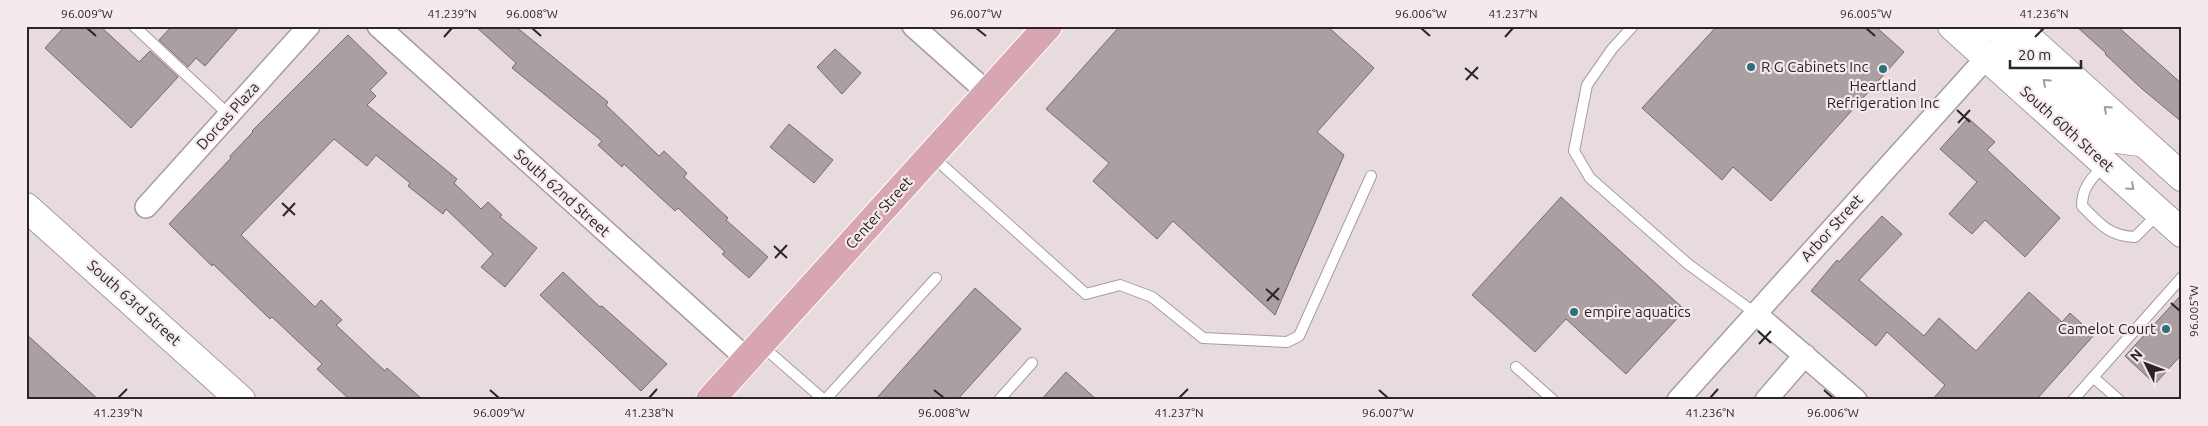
<svg xmlns="http://www.w3.org/2000/svg" width="2208" height="426" viewBox="0 0 2208 426" font-family="Ubuntu,sans-serif">
  <style>
    .building { fill: #aa9fa1; stroke: #766c6e }
    .lines { fill: none; stroke-linecap: round; stroke-linejoin: round }
    .lane-casing { stroke: #a79c9e; stroke-width: 12 }
    .street-casing { stroke: #a79c9e; stroke-width: 24 }
    .secondary-casing { stroke: #a79c9e; stroke-width: 30 }
    .primary-casing { stroke: #fff; stroke-width: 30 }
    .lane { stroke: #fff; stroke-width: 10 }
    .street { stroke: #fff; stroke-width: 21 }
    .secondary { stroke: #fff; stroke-width: 28 }
    .primary { stroke: #d8a5b2; stroke-width: 28 }
    .oneway { stroke: #9f9d9d }
    .ticks { fill: none; stroke: #2a2526; stroke-width: 2 }
    .poi-dot { fill: #2b707f; stroke: #f4e9eb; stroke-width: 2 }
    .labels { text-anchor: middle; stroke-width: 4.5; stroke-linejoin: round; paint-order: stroke }
    .poi-label { font-size: 15px; fill: #2a2526; stroke: #f4e9eb; text-anchor: start }
    .street-label { font-size: 15px; fill: #2a2526; stroke: #f4e9eb }
    .neatline { fill: none; stroke: #2a2526; stroke-width: 2 }
    .ticks-label { font-size: 12px; text-anchor: middle; fill: #2a2526 }
  </style>
  <rect width="100%" height="100%" fill="#e7dbdd"/>
  <!-- building -->
  <path class="building" d="M65,26H100L139,62L150,51L178,77L131,128L45,48Z
    M172,26H240L205,66L196,58L188,67L159,40Z
    M475,26H515L608,102L606,105L659,156L664,151L687,173L684,177L728,218L726,220L768,257L749,278L722,254L725,252L678,208L675,211L624,164L622,167L598,145L602,141L512,68L516,63Z
    M1120,26H1327L1374,68L1317,132L1344,155L1275,315L1173,221L1157,239L1093,181L1109,163L1046,109Z
    M1717,26H1875L1904,52L1771,201L1733,167L1722,180L1642,108Z
    M2076,26H2117L2182,84V122L2141,88L2105,54L2106,53Z
    M348,35L387,73L370,90L376,96L367,105L457,179L454,183L481,209L488,202L502,215L500,217L537,248L505,287L481,267L493,254L446,209L443,214L408,186L410,183L376,155L367,166L334,139L241,235L315,307L321,300L342,320L336,325L385,371L387,368L423,400H350L317,369L322,364L272,317L270,319L213,264L212,266L169,224L231,158L230,156L253,132L252,131Z
    M835,49L861,73L842,94L817,67Z
    M1968,118L1995,142L1987,150L2060,218L2025,257L1985,220L1972,234L1949,214L1977,182L1940,149Z
    M789,124L833,160L814,183L770,147Z
    M1561,197L1685,310L1626,374L1566,319L1535,352L1472,295Z
    M1882,216L1902,234L1859,280L1924,336L1939,318L1976,351L2029,292L2062,322L2070,313L2094,335L2036,400H1932L1945,385L1887,332L1876,346L1811,291L1837,260L1839,262Z
    M563,272L600,307L602,306L667,364L641,391L540,295Z
    M975,288L1021,329L957,400H875Z
    M2182,294V354L2155,384L2125,356Z
    M26,334L99,400H26Z
    M1066,372L1097,400H1041Z"/>
  <g class="lines">
    <!-- lane casing -->
    <g class="lane-casing">
      <path id="lane" d="M134,26L229,115
        M1633,26L1612,49L1587,85L1574,151L1590,178L1688,264L1755,313
        M932,156L1086,294L1120,285L1152,297L1203,338L1287,342L1299,336L1371,176
        M2105,164C2092,178 2082,187 2082,206C2100,224 2109,236 2135,237L2159,213
        M761,345L824,400
        M1516,367L1553,400
        M2093,377L2119,400
        M825,400L936,278
        M999,400L1032,363
        M2073,400L2182,277"/>
    </g>
    <!-- street casing -->
    <g class="street-casing">
      <path id="street" d="M378,26L747,359
        M913,26L988,93
        M146,207L309,26
        M1755,313L1856,400
        M1678,400L1987,57
        M1766,400L1805,355"/>
    </g>
    <!-- secondary casing -->
    <g class="secondary-casing">
      <path id="secondary" d="M1952,26L2182,233
        M1988,26L2000,29L2013,26
        M2015,26L2182,177
        M1987,57L2002,52L2014,54L2110,138L2140,142
        M26,207L241,400"/>
    </g>
    <!-- primary casing -->
    <g class="primary-casing">
      <path id="primary" d="M710,400L1048,26"/>
    </g>
    <!-- lane -->
    <use href="#lane" class="lane"/>
    <!-- street -->
    <use href="#street" class="street"/>
    <!-- secondary -->
    <use href="#secondary" class="secondary"/>
    <!-- primary -->
    <use href="#primary" class="primary"/>
  </g>
  <!-- one-way arrows -->
  <defs><path id="oneway-chevron" d="M-2-3.5L2.5 0L-2 3.5" fill="none" stroke-width="1.6" stroke-linecap="round" stroke-linejoin="round" transform="scale(1.25)"/></defs>
  <g class="oneway">
    <use href="#oneway-chevron" transform="translate(2046 82) rotate(-138)"/>
    <use href="#oneway-chevron" transform="translate(2107 109) rotate(-138)"/>
    <use href="#oneway-chevron" transform="translate(2131 187) rotate(42)"/>
  </g>
  <!-- ticks -->
  <path class="ticks" d="M87,28L96,36M532,28L541,36M976,28L986,36M1421,28L1430,36M1866,28L1875,36M444,37L452,28M1505,37L1513,28M2035,37L2044,28M1465,68L1478,79M1466,80L1478,67M1957,110L1970,122M1958,123L1970,110M282,203L295,215M283,216L295,203M774,246L787,258M775,258L787,245M1266,289L1279,300M1267,301L1279,288M2171,303L2180,311M1758,331L1771,343M1759,344L1771,331M490,390L499,398M934,390L944,398M1379,390L1388,398M1824,390L1833,398M118,398L127,389M649,398L657,389M1179,398L1188,389M1710,398L1718,389"/>
  <!-- markers -->
  <g class="poi-dot">
    <circle cx="1751" cy="67" r="5"/>
    <circle cx="1883" cy="69" r="5"/>
    <circle cx="1574" cy="312" r="5"/>
    <circle cx="2166" cy="329" r="5"/>
  </g>
  <g class="labels">
    <!-- poi labels -->
    <g class="poi-label">
      <text x="1761" y="72">R G Cabinets Inc</text>
      <text x="1883" y="91" text-anchor="middle">Heartland<tspan x="1883" dy="17">Refrigeration Inc</tspan></text>
      <text x="1584" y="317">empire aquatics</text>
      <text x="2156" y="334" text-anchor="end">Camelot Court</text>
    </g>
    <!-- street labels -->
    <g class="street-label">
      <text transform="translate(228 116) rotate(-48)" y="5">Dorcas Plaza</text>
      <text transform="translate(2067 129) rotate(42)" y="5">South 60th Street</text>
      <text transform="translate(562 193) rotate(42)" y="5">South 62nd Street</text>
      <text transform="translate(879 213) rotate(-48)" y="5">Center Street</text>
      <text transform="translate(1832 228) rotate(-48)" y="5">Arbor Street</text>
      <text transform="translate(134 303) rotate(42)" y="5">South 63rd Street</text>
    </g>
  </g>
  <!-- border -->
  <rect width="2208" height="426" fill="none" stroke="#f4e9eb" stroke-width="55"/>
  <!-- north arrow -->
  <g transform="translate(2146 364) rotate(312)" stroke="#f4e9eb" stroke-width="4" paint-order="stroke">
  <path d="M0-4L9 19L0 12L-9 19Z" fill="#2a2526"/>
  <text y="-8" font-size="14" font-weight="bold" text-anchor="middle" fill="#2a2526">N</text>
  </g>
  <!-- scale -->
  <path d="M2010 60v8h71v-8" fill="none" stroke="#2a2526" stroke-width="2.5"/>
  <text x="2018" y="60" font-size="15" fill="#2a2526" stroke="#f4e9eb" stroke-width="4" paint-order="stroke">20 m</text>
  <rect x="28" y="28" width="2152" height="370" class="neatline"/>
  <g class="ticks-label">
    <text x="87" y="18">96.009°W</text>
    <text x="452" y="18">41.239°N</text>
    <text x="532" y="18">96.008°W</text>
    <text x="976" y="18">96.007°W</text>
    <text x="1421" y="18">96.006°W</text>
    <text x="1513" y="18">41.237°N</text>
    <text x="1866" y="18">96.005°W</text>
    <text x="2044" y="18">41.236°N</text>
    <text transform="translate(2194 311) rotate(-90)" y="4">96.005°W</text>
    <text x="118" y="417">41.239°N</text>
    <text x="499" y="417">96.009°W</text>
    <text x="649" y="417">41.238°N</text>
    <text x="944" y="417">96.008°W</text>
    <text x="1179" y="417">41.237°N</text>
    <text x="1388" y="417">96.007°W</text>
    <text x="1710" y="417">41.236°N</text>
    <text x="1833" y="417">96.006°W</text>
  </g>
</svg>
